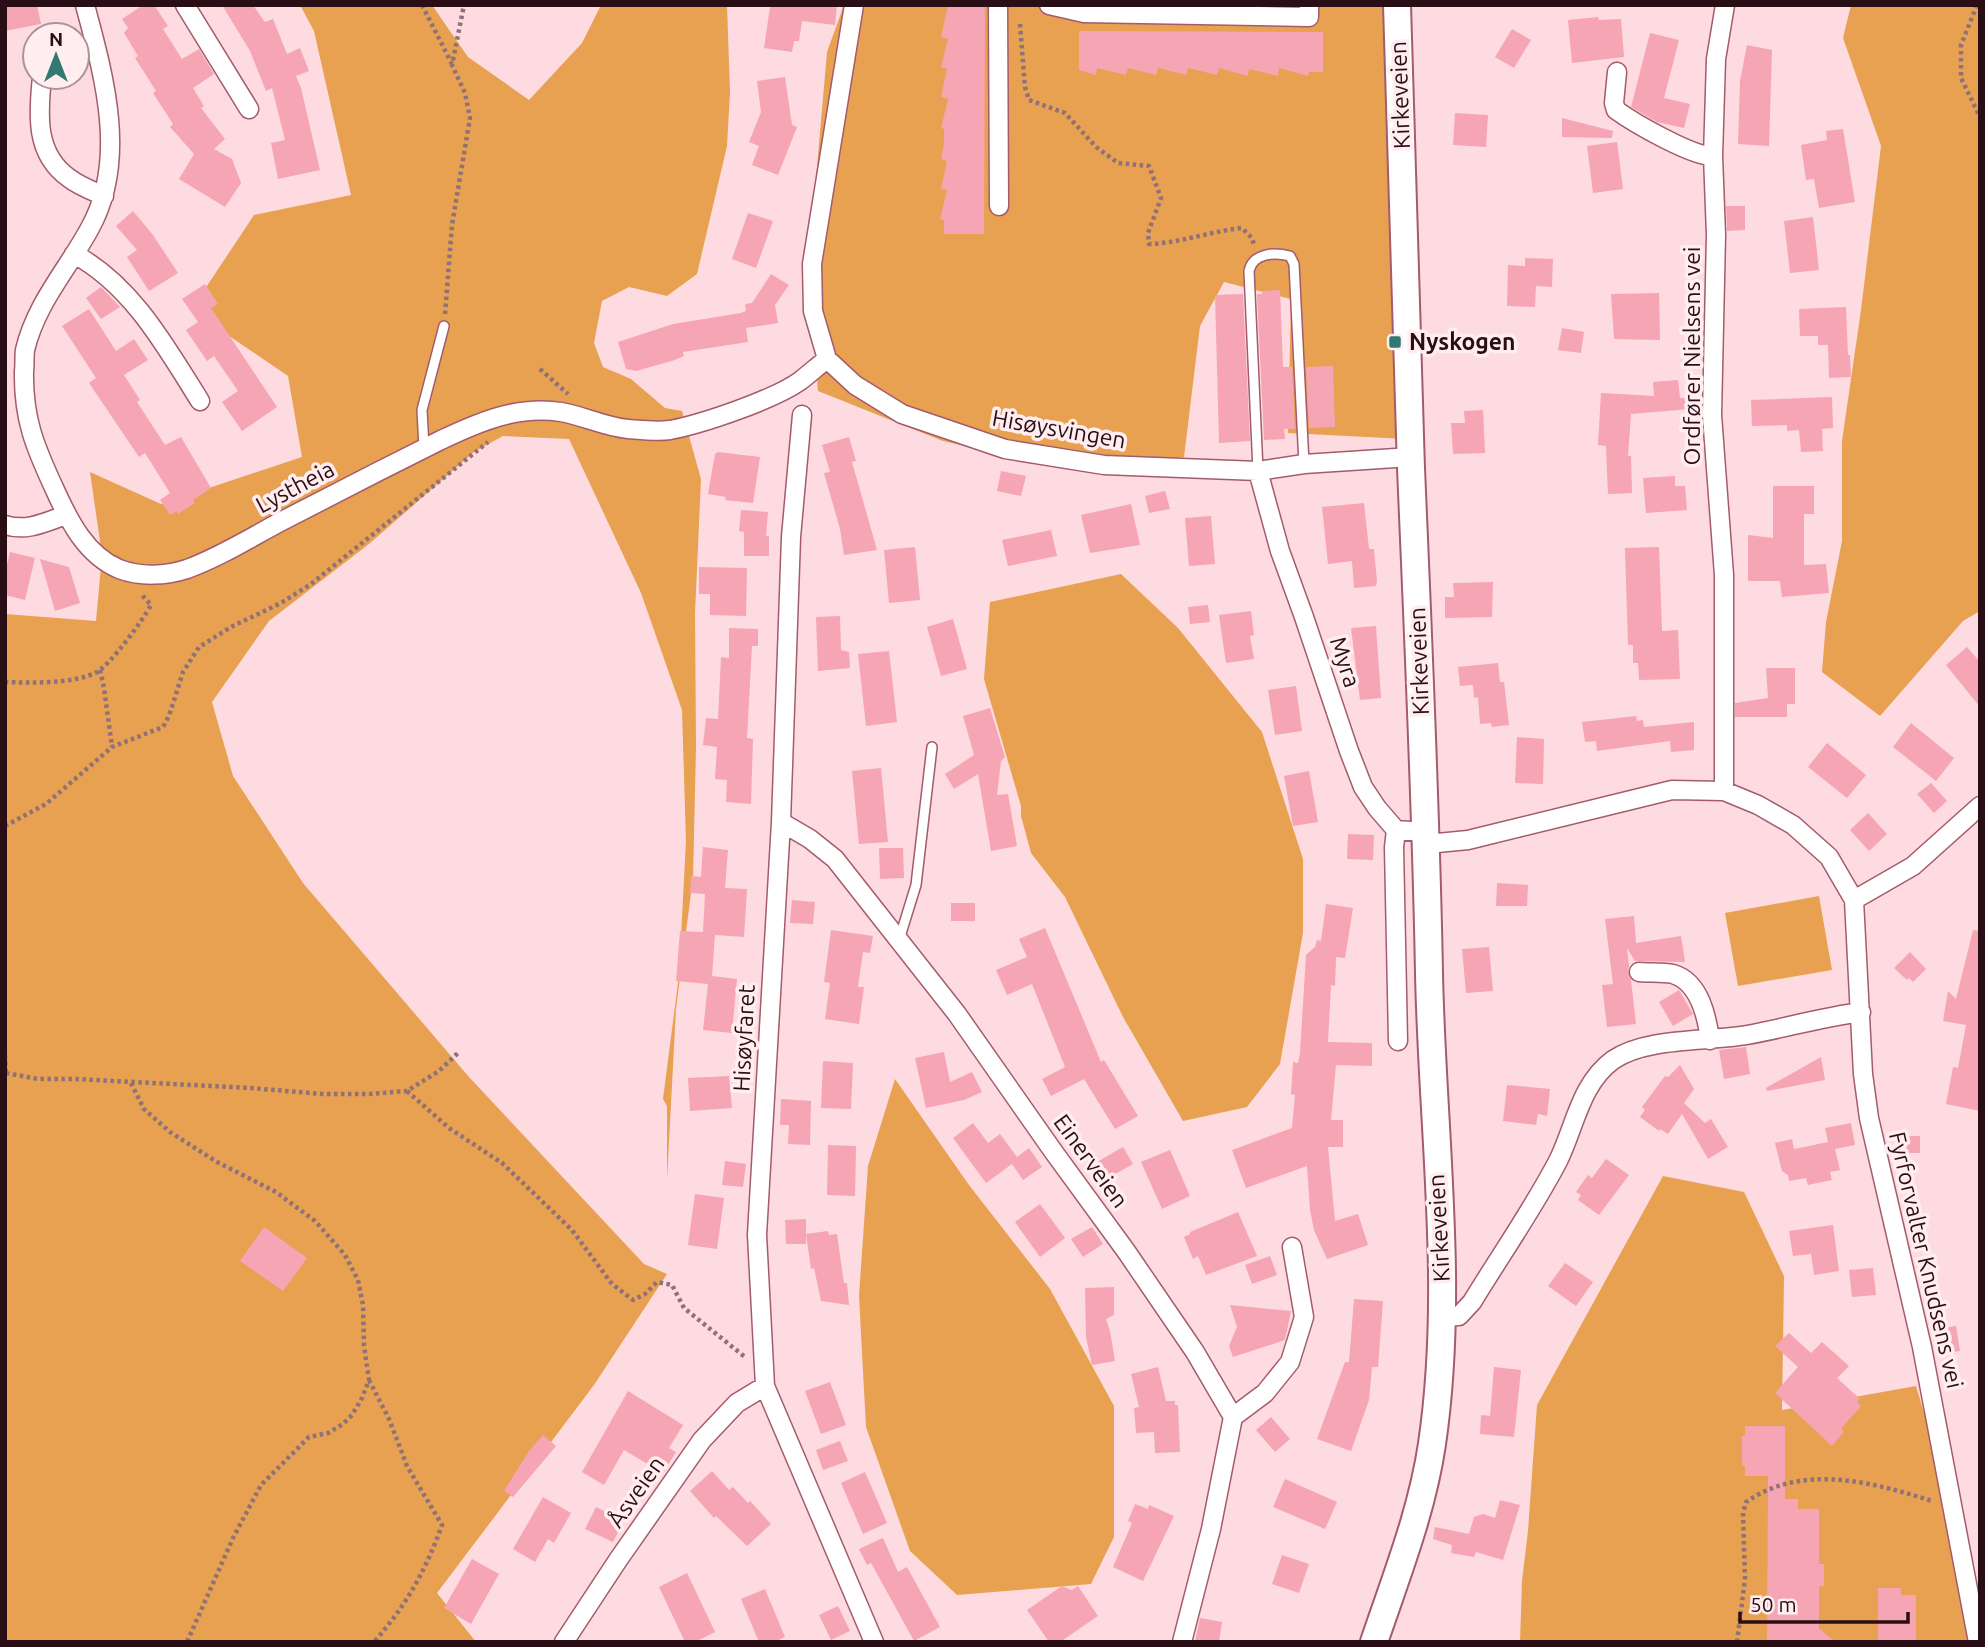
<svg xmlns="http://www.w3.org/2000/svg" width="1985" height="1647" viewBox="0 0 1985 1647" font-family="Ubuntu,sans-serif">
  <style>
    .green { fill: #e7a151 }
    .building { fill: #f5a5b4 }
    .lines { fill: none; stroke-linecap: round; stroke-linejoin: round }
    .service-casing { stroke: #a45b6b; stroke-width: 12 }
    .minor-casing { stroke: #a45b6b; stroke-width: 21 }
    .secondary-casing { stroke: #a45b6b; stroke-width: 30 }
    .path { stroke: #907177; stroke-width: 4.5; stroke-dasharray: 3.5 3.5; stroke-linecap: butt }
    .service { stroke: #fff; stroke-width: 9 }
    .minor { stroke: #fff; stroke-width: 18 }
    .secondary { stroke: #fff; stroke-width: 26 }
    .poi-dot { fill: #317972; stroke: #ffedf0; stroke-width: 2.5 }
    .labels { text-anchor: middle; stroke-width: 7; stroke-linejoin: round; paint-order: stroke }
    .street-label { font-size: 23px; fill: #2a0e15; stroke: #ffedf0 }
    .poi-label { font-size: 23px; font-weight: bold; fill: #2a0e15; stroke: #ffedf0; text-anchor: start }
  </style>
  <rect width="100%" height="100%" fill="#fddbe0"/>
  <!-- green -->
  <path class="green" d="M300,5H432L468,57L529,100L582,43L601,5H727L730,92L727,146L697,274L667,296L629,287L602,301L594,343L603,367L631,379L665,408L682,411L701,479L695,613L696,747L693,878L676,1009L667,1180V1106L663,1099L679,975L686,841L682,710L641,593L569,439L503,436L474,452L369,544L269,621L212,702L233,776L303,883L469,1077L644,1264L667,1274L594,1385L437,1593L476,1642H5V614L96,621L102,555L90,472L161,504L302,457L288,376L191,310L254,215L351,195L314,31Z
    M844,5H1394L1406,439L1288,433L1291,299L1224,282L1200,326L1184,457L1070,470L943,441L818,391L808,270L827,52Z
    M1851,5H1980V611L1963,621L1880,716L1822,672L1826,622L1842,541V441L1861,310L1881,146L1843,38Z
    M1121,574L1178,628L1262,732L1303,859V933L1280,1064L1247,1107L1183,1121L1123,1017L1065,897L1031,853L1021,816V806L984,679L990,602Z
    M1819,896L1832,970L1738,986L1725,913Z
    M895,1079L969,1185L1050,1289L1114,1406V1537L1091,1584L957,1595L910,1551L866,1427L859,1296L868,1166Z
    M1663,1176L1744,1192L1784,1276L1782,1410L1916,1386L1946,1487L1979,1642H1520L1522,1581L1528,1531L1537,1405Z"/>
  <!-- building -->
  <path class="building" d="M5,5H37L41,24L5,31Z
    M143,5H154L168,26L163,29L182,59L199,49L214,74L193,88L204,106L201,108L225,139L214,149L232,159L241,183L225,207L179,179L194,154L170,127L173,124L153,93L156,91L135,58L138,56L124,33L128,28L122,19Z
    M222,5H253L265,22L273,19L287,54L300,48L309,71L296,76L301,88L320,170L278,179L271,143L285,140L272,88L266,91L250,51Z
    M773,5H837L835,25L802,21L799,41H794L792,52L764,48L770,7Z
    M948,5H985L984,234H944V220L940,219L947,190L941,189L947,161L941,159L944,144V129L941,128L948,99L941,97L947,69L941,67L948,39L941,37Z
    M1598,17L1599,20L1621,19L1624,57L1572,63L1568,20Z
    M1512,29L1531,40L1514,68L1495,57Z
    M1079,31L1323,32V72H1309L1308,76L1279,68L1278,76L1249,69L1248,76L1219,68L1217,75L1188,68L1186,75L1158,68L1156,75L1128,68L1126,75L1097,68L1096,75L1079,70Z
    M1650,33L1679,40L1664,98L1690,104L1684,128L1657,122L1631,107Z
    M1747,45L1772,50L1769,146L1738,144L1740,81Z
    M785,77L792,125L797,127L778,175L752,165L759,146L749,142L761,112L757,81Z
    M1455,113L1488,115L1486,147L1453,145Z
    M1562,118L1613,131L1612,138L1562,137Z
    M1843,129L1855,202L1819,208L1814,179L1806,180L1801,145L1827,140L1826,131Z
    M1617,142L1623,189L1593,193L1587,146Z
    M1726,206H1745V230L1727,231Z
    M133,211L153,235L178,273L149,291L127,257L137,250L116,226Z
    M748,213L773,221L756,268L732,259Z
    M1813,217L1819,270L1790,273L1784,221Z
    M1525,258L1553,259L1552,287L1536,286L1535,307L1507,306L1508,265L1525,266Z
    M771,274L789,285L775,305L778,323L746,328L748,342L683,352L684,356L675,360L636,371L626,369L618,342L673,324L741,313L746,311L745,304L752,303Z
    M205,284L218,304L211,308L277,407L242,431L222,402L238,391L214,356L207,361L186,330L198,322L182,299Z
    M101,287L120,307L101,319L86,298Z
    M1280,290L1283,367H1292L1295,429H1284L1285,439L1264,440L1257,294H1262V291Z
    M1659,293L1660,340L1614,339L1611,294Z
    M1243,294L1250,441L1219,443L1215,295Z
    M1846,307L1848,355H1850L1851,377L1829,378L1828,345H1818V336H1800L1799,309Z
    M89,309L116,351L134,339L148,360L124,375L140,400L137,402L165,445L181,437L211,488L193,500L195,503L178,514L177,511L170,515L160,500L170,493L145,453L139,457L89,383L96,378L62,326Z
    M1562,328L1584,332L1581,353L1558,350Z
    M1333,366L1335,427L1309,428L1306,367Z
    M1678,380L1680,398H1690V409L1631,414L1628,456H1631L1632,493L1608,494L1606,446L1598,445L1601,393L1654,396L1653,382Z
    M1832,397L1833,428L1822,429L1823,451L1801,452L1799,430L1787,431V425L1752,426L1751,400Z
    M1483,410L1485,453L1453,454L1451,423H1465L1464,411Z
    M849,437L856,461L852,462L877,550L844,555L840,529L824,473L830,472L822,445Z
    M718,452L760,457L753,503L725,500L726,497L708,494L715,454Z
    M1001,471L1026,476L1021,496L997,491Z
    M1675,476V486H1685L1687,510L1646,513L1643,478Z
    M1773,486H1814V514H1804V565L1826,564L1829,593L1782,597L1780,581H1748V535L1773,538Z
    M1165,491L1170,509L1149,513L1145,496Z
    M1364,503L1369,549H1374L1377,582L1376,586L1354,588L1352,561L1328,564L1322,507Z
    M1131,504L1140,545L1090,553L1081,515Z
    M741,510L768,512L766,536H769V556H744V532L739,531Z
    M1211,516L1215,564L1189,566L1185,518Z
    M1051,530L1057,556L1008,566L1002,540Z
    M915,547L920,600L889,603L884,550Z
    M1659,547L1662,631L1678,630L1680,679L1639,680L1638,663H1633V645H1628L1625,548Z
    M10,552L35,558L25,600L5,595V573Z
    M40,559L69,567L80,603L55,611Z
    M699,567L747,568L746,616L710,615V594H699Z
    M1493,582L1492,617L1445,618V597H1454L1453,583Z
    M1208,605L1210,622L1190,624L1188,607Z
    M1251,611L1254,635L1250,636L1254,659L1226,663L1219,615Z
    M840,616L841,650L849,652L850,668L818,671L816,617Z
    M953,619L967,669L941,676L927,627Z
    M1376,626L1381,698L1360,700L1351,628Z
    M729,628L758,629V646H752L747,738L753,739L751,804L726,802L727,780L715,779L717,747L703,745L706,718L718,719L721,657L729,658Z
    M1967,647L1980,662V707L1946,665Z
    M889,651L897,722L866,726L858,654Z
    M1498,663L1500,682H1504L1509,725L1492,727L1491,723L1480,724L1478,697L1474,698L1473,685L1460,686L1458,667Z
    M1766,668H1795V704H1787V717H1735V703L1768,698Z
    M1296,686L1302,731L1275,735L1268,690Z
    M990,708L1005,757L1001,761L997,795L1008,794L1017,846L991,851L978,774L954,789L945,774L974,755L963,716Z
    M1636,716L1637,721L1643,720L1644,727L1694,722V750L1671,752L1670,741L1597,751L1596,741L1585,742L1582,722Z
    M1911,723L1954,758L1936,781L1893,747Z
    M1517,737L1544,739L1543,784L1515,783Z
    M1827,743L1866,775L1847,798L1808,767Z
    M881,768L888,842L859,844L852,771Z
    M1309,771L1318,822L1293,826L1284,776Z
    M1931,783L1947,801L1934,813L1917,794Z
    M1868,813L1887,834L1869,851L1850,830Z
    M1348,834L1374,835L1373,860L1347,859Z
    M703,847L728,850L725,888L747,889L744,937L715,935L712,976L737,979L732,1033L703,1030L708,984L676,981L680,931L703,932L705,894L690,893L691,876L701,877Z
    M879,848H903L904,878L880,879Z
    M1497,883L1528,885L1527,906H1496Z
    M792,900L815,902L813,924L790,923Z
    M951,903H975V921H951Z
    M1326,904L1353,908L1345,958L1336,957L1335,986L1331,985L1328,1042L1372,1043V1066L1336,1065L1331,1120H1343V1147H1328L1335,1221L1358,1214L1368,1245L1327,1259L1314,1230L1310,1210L1307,1166L1246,1188L1232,1150L1292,1128L1295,1095L1291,1094L1293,1062L1298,1063L1300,1053L1306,955L1315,947L1317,940L1321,941Z
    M1634,916L1636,943L1681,936L1685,962L1635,961L1627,948L1629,966L1628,972L1631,980L1636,1024L1607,1027L1602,985L1613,984L1605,919Z
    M1045,928L1101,1062L1104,1060L1138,1116L1115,1129L1084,1079L1051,1096L1042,1079L1065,1067L1032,984L1007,995L996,970L1027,957L1019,939Z
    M831,930L873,936L870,953L863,952L858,987H864L859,1024L825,1019L830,983L824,982Z
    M1973,930L1980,931V1111L1946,1104L1953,1067L1958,1068L1966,1025L1943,1021L1948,991L1956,999Z
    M1489,947L1493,991L1466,993L1462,949Z
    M1910,952L1926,969L1913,982L1909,978L1907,980L1894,968Z
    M1679,990L1693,1014L1673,1026L1659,1002Z
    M1746,1047L1750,1074L1724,1079L1719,1050Z
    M944,1052L950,1082L972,1072L982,1092L964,1100L926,1108L915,1058Z
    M1821,1057L1825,1080L1767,1091L1766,1088Z
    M823,1061L853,1063L851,1109L821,1108Z
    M1680,1065L1694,1089L1684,1103L1705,1123L1711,1119L1728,1147L1708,1159L1682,1114L1668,1134L1660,1129L1659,1131L1640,1117L1645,1110L1642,1107L1665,1076L1668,1077Z
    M729,1076L732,1108L690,1111L688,1078Z
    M1507,1085L1550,1089L1547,1116L1538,1114L1536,1125L1503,1121Z
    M781,1099L811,1101L810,1145L788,1144L789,1125H780Z
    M973,1123L988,1143L1000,1134L1017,1157L1029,1148L1042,1167L1023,1180L1012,1164L986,1183L953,1138Z
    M1851,1123L1855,1145L1835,1149L1840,1170L1830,1172L1832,1180L1808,1185L1806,1178L1789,1181L1788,1175L1782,1171L1775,1143L1792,1139L1794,1149L1828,1142L1825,1128Z
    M1899,1136H1920V1153H1899Z
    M828,1145L856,1146L855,1196L827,1195Z
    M1123,1147L1133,1164L1106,1179L1097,1162Z
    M1170,1150L1190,1196L1162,1209L1141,1162Z
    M1606,1159L1629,1175L1599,1215L1578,1200L1581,1195L1576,1192L1588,1175L1592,1178Z
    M725,1161L746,1164L743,1187L722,1185Z
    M695,1194L724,1198L717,1249L688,1245Z
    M1040,1204L1065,1238L1040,1257L1015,1222Z
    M1238,1212L1257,1256L1206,1275L1198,1256L1193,1259L1184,1237L1190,1234V1232Z
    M806,1219V1244H786L785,1220Z
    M1833,1225L1839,1271L1814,1275L1811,1254L1793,1256L1789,1231Z
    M264,1227L307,1258L283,1291L240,1261Z
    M1092,1227L1103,1244L1083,1257L1071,1239Z
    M828,1231L829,1235L837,1234L844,1283H847L849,1305L821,1301L814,1268L811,1269L806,1234Z
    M1270,1256L1277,1275L1252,1284L1245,1265Z
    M1565,1263L1593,1282L1576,1306L1548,1286Z
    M1873,1268L1876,1295L1852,1297L1849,1270Z
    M1114,1287V1315L1106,1319L1110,1331L1115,1361L1092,1365L1086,1337L1085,1288Z
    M1354,1299L1383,1301L1378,1367H1372L1369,1400L1351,1451L1317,1439L1345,1362H1349Z
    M1230,1305L1291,1311L1285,1340L1233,1357L1229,1346L1237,1327Z
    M1956,1326L1960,1351L1942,1354L1938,1329Z
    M1789,1333L1811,1353L1822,1342L1849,1366L1837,1378L1860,1399L1857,1402L1861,1406L1841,1429L1844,1432L1832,1446L1775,1393L1798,1367L1775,1346Z
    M1158,1367L1166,1401H1175V1405H1178L1180,1452L1155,1453L1154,1432L1136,1433L1134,1408L1139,1407L1131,1374Z
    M1494,1367L1521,1370L1514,1437L1480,1434L1481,1415L1490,1416Z
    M830,1382L846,1425L821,1434L805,1391Z
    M628,1391L683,1425L669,1448L676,1452L663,1473L624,1450L604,1485L582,1472Z
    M1271,1417L1290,1439L1275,1452L1256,1430Z
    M1745,1426H1785V1499H1798V1509H1819V1564H1824V1586H1819V1628L1835,1642H1767L1768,1476H1745V1466H1742V1436H1745Z
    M543,1435L556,1446L513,1497L504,1491L529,1451Z
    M840,1441L848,1461L823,1470L816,1450Z
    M712,1471L729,1490L733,1487L748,1503L750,1501L771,1524L747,1546L716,1516L714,1518L690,1491Z
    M865,1472L887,1523L863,1534L841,1483Z
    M1285,1479L1337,1502L1325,1529L1273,1507Z
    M543,1497L571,1513L554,1543L548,1539L535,1562L513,1549Z
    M1500,1500L1520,1505L1503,1560L1476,1552L1474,1557L1451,1553L1452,1545L1433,1539L1435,1527L1469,1534L1474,1517L1483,1514L1495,1518Z
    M1135,1504L1148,1509L1149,1505L1174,1516L1143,1581L1113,1567L1132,1523L1128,1521Z
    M596,1507L624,1521L613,1542L585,1529Z
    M883,1538L898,1572L907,1567L940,1627L914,1641L871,1563L867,1565L859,1549Z
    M1282,1555L1309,1564L1299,1593L1272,1584Z
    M472,1559L499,1574L471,1624L444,1608Z
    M687,1573L715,1632L695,1642H685L659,1587Z
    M1062,1586L1072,1590L1078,1586L1098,1616L1060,1642H1049L1027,1610Z
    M1878,1588H1901V1595H1916V1642H1878Z
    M765,1589L785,1637L774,1642H759L741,1599Z
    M838,1606L850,1631L831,1640L819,1615Z
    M1200,1618L1222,1622L1219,1642H1195Z"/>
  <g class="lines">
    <!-- service casing -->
    <g class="service-casing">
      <path id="service" d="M424,448L422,410L444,326
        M1258,471L1249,271C1253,253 1274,252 1290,256L1294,264L1304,464
        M899,940L916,885L932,747"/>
    </g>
    <!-- minor casing -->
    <g class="minor-casing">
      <path id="minor" d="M85,5C104,76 128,160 90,228C68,269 36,303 25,350C24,357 25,364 24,371C23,419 35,447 55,490C69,521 86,555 119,569C140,577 166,576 187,569C220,557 250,538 280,522C334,494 387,467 441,440C479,422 518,405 561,412C584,416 605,427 628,429C641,430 657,432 670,430C702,424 773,400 800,381C809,374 818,366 827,359
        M185,5L249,109
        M854,5L812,264L813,311L827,359L855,385L902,414L1005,449L1104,465L1258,471L1304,464L1411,457
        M998,5L999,206
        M1049,5L1084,13L1309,17V5
        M1617,72L1614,103L1616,110C1634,123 1693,157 1713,156
        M42,77C38,115 35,154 69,178C79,186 93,191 104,196
        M74,254C132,285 166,347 200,401
        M802,415L791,537L781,822L757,1235L765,1386L874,1642
        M1258,471L1280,551L1304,617L1349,751L1363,787L1377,808L1396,830L1426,832
        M5,525C27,532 46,522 66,515
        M1724,791V575L1712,415L1716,235L1713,156L1716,59L1725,5
        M781,822L810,839L835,859L957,1014L1053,1151L1126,1251L1195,1352L1233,1417L1211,1529L1182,1642
        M1396,830L1394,847L1398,1041
        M1427,844L1468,840L1672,790L1724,791L1758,805L1793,825L1829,857L1854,900L1863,1074L1869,1118L1922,1347L1978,1642
        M1854,900L1913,866L1980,806
        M1639,972C1650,973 1663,972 1673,974C1700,982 1707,1017 1710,1040
        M1442,1317L1459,1316L1472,1302C1500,1256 1533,1209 1558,1161C1575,1127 1580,1084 1613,1060C1646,1037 1707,1042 1747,1035C1785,1028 1823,1017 1861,1012
        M1233,1417L1265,1393L1290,1362L1304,1317L1292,1247
        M564,1642L618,1560L702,1440L737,1403L765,1386"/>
    </g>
    <!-- secondary casing -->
    <g class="secondary-casing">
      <path id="secondary" d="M1374,1642C1396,1577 1422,1512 1432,1444C1455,1288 1432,1129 1429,973C1426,805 1418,636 1411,468C1406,314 1402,160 1397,5"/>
    </g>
    <!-- path -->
    <path class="path" d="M422,5L452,64
      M1977,5L1961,45V78L1980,117
      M1020,24L1025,87L1029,100L1065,113L1096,147L1118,163L1149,166L1161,198L1148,233L1149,244C1181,243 1211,231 1242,228L1252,238L1254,245
      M445,314L452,225L470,118L465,93L452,65L464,5
      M540,369L568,394
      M100,670L104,688L112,747
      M5,682C30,683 75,684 97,672C110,665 143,620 151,605L141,594
      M5,826L46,804L112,747L163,727L169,716L183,672L199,647L231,627L281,603L311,584L488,442
      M5,1055L6,1074
      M6,1073L38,1079H76L250,1088L323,1094H369L407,1091L439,1071L460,1051
      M131,1083L144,1109L170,1132L217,1162L276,1192L315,1221L345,1255L358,1280L363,1305L364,1346L369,1380L362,1398L352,1415L343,1424L328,1433L309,1437L261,1485L233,1538L187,1642
      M407,1091L449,1128L502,1163L572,1230L612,1284L633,1300L645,1294L657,1282L672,1285L684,1308L745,1357
      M369,1380L389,1419L407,1466L442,1525C426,1570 406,1606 374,1642
      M1737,1642L1745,1579L1743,1513L1746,1502C1802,1463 1872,1482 1932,1501"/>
    <!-- service -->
    <use href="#service" class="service"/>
    <!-- minor -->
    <use href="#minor" class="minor"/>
    <!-- secondary -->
    <use href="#secondary" class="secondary"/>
  </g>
  <!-- markers -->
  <rect class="poi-dot" x="1388" y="335" width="14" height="14" rx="3.5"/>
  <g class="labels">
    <!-- street labels -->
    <g class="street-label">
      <text transform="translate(1400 95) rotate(-92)" y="8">Kirkeveien</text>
      <text transform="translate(1692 356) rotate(-90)" y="8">Ordfører Nielsens vei</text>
      <text transform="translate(1059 429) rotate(10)" y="8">Hisøysvingen</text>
      <text transform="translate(295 487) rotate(-28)" y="8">Lystheia</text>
      <text transform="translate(1419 661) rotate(-92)" y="8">Kirkeveien</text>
      <text transform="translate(1345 662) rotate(72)" y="8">Myra</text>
      <text transform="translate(744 1038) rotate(-87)" y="8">Hisøyfaret</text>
      <text transform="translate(1091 1161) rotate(54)" y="8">Einerveien</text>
      <text transform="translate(1439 1228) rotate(-93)" y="8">Kirkeveien</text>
      <text transform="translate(1926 1260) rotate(77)" y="8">Fyrforvalter Knudsens vei</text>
      <text transform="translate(636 1492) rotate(-55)" y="8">Åsveien</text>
    </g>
    <!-- poi labels -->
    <g class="poi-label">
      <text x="1409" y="350">Nyskogen</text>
    </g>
  </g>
  <!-- border -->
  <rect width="1985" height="1647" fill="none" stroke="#2a0e15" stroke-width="14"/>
  <!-- north arrow -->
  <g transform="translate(56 56)"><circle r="33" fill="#ffedf0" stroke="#aa9498" stroke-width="2"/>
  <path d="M0-5L12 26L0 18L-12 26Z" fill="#317972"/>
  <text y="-10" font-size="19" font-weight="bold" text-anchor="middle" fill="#2a0e15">N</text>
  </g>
  <!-- scale -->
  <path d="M1740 1612v10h168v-10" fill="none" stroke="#2a0e15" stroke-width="3.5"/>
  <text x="1750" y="1612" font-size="21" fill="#2a0e15" stroke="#ffedf0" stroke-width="5" paint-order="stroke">50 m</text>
</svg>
